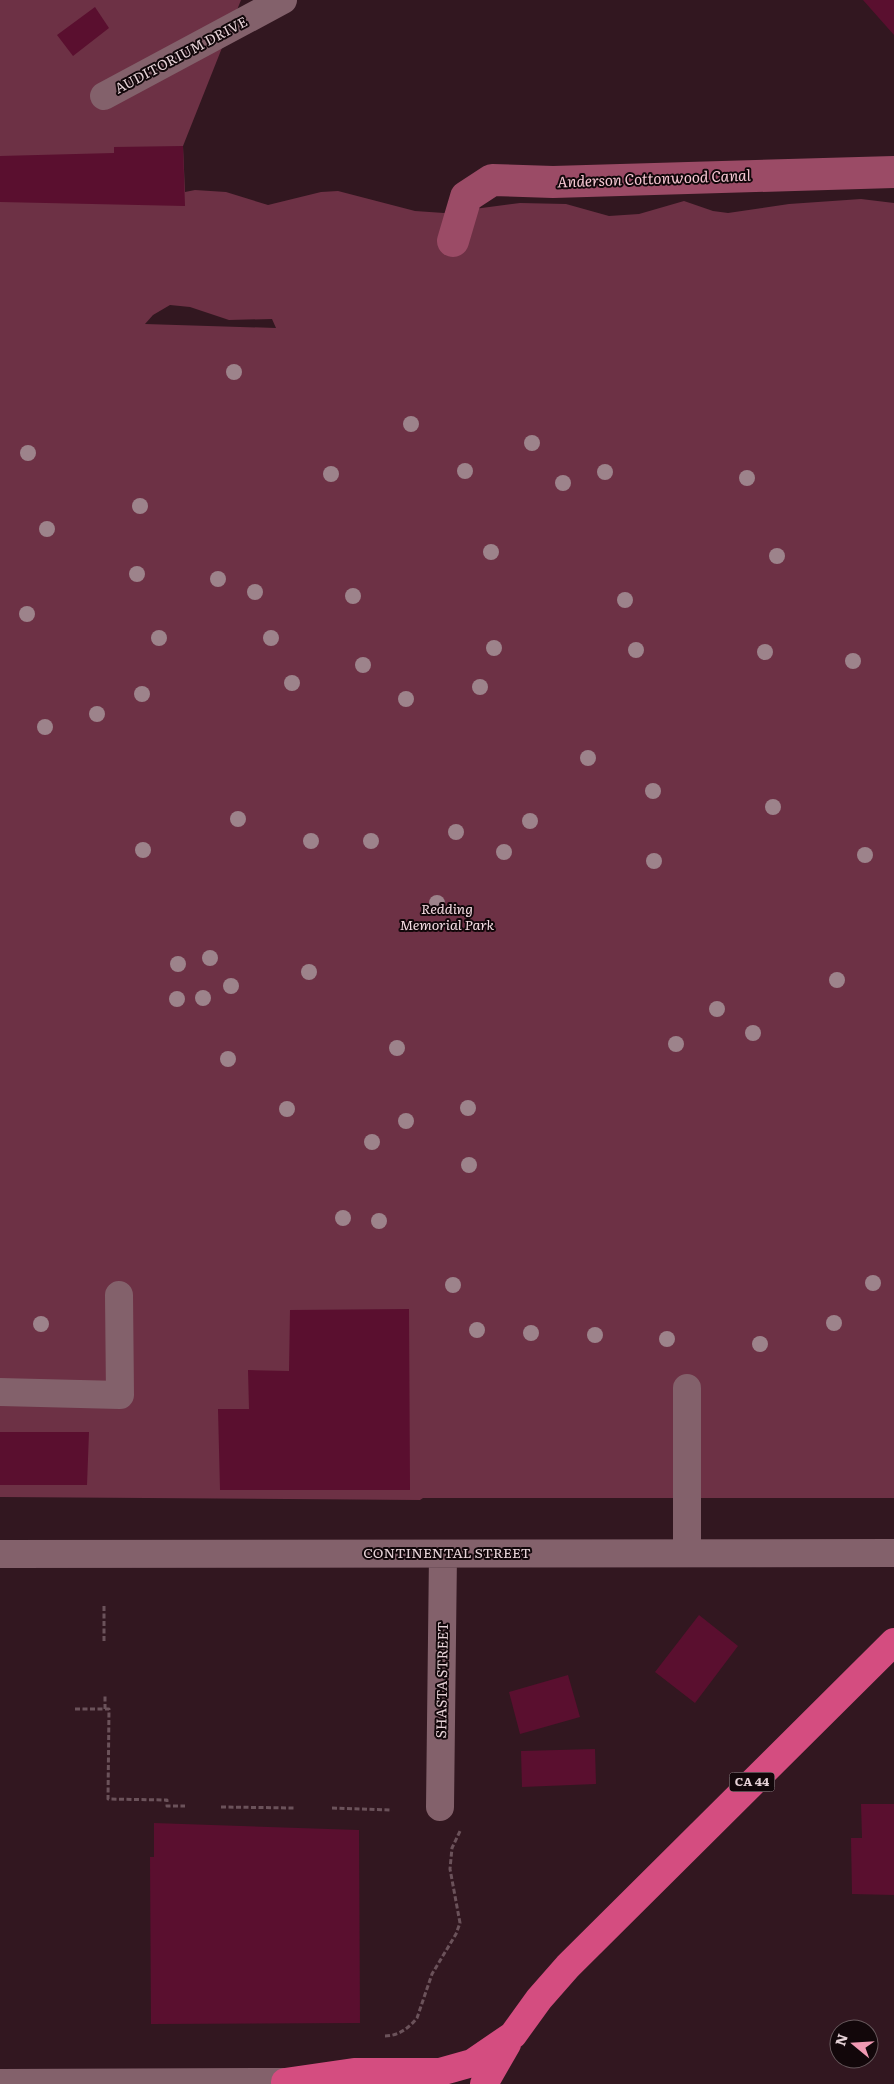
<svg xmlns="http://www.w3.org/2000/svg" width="894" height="2084" viewBox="0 0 894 2084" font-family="Literata,serif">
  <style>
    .green { fill: #6d3145; fill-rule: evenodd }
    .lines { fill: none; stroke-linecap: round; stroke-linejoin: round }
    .canal { stroke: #9b4b66; stroke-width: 32 }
    .building { fill: #5a0f2f }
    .path { stroke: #6b525a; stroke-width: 3; stroke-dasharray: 5 2.5; stroke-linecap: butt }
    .minor { stroke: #83616b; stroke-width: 28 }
    .highway { stroke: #d44d80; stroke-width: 28 }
    .tree { fill: #9d838b }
    .labels { text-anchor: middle; stroke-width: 4; stroke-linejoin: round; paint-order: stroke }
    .shield { fill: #12070a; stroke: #a6959a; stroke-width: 1 }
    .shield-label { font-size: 12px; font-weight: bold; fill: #e6d2d7 }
    .street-label { font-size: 14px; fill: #e6d2d7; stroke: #12070a }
    .park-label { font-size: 14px; font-style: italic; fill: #f4dce2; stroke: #12070a }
    .water-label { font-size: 15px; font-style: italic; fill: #f6c7d3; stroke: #12070a }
  </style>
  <rect width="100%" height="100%" fill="#321720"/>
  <!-- green -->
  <path class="green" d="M0,0H241L183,146L185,192L195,190L226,192L268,205L321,192L338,191L415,211L444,213L520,203L566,204L609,216L639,214L684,201L713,211L728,213L789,204L861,199L894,203V1498H423L420,1500L0,1497ZM170,305L190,307L229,320L272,319L276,328L145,324L153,315Z"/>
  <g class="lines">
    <!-- canal -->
    <path class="canal" d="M453,241L466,197L492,180L553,182L894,172"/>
  </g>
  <!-- building -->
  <path class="building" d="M863,0H894V35Z
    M95,7L109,28L73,56L57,35Z
    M183,146L185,206L0,202V156L114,153V147Z
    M409,1309L410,1490H220L218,1409H249L248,1370L289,1371L290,1310Z
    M0,1432H89L87,1485H0Z
    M699,1615L738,1646L695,1703L655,1672Z
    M568,1675L580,1717L520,1734L509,1692Z
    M595,1749L596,1784L522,1787L521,1751Z
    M861,1804H894V1895L852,1894L851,1838H862Z
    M154,1823L359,1830L360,2023L151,2024L150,1857H154Z"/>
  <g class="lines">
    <!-- path -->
    <path class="path" d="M104,1641V1605
      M75,1709H109L108,1799L167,1800V1806H185
      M105,1709V1694
      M221,1807L295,1808
      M332,1808L392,1810
      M385,2036C398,2036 409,2028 417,2018L432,1974L456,1934L460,1923L450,1869L452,1848L461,1829"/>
    <!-- minor -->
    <path class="minor" d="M104,96L283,0
      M0,1392L120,1395L119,1295
      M687,1553V1388
      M0,1554L894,1553
      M440,1807L443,1554
      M0,2083L285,2082L294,2084"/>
    <!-- highway -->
    <path class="highway" d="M285,2082L354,2072H440L472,2063L513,2035L539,1999L568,1966L894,1642
      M484,2084L507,2044"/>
  </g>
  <!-- trees -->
  <g class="tree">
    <circle cx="234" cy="372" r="8"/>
    <circle cx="411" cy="424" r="8"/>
    <circle cx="532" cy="443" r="8"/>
    <circle cx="28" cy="453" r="8"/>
    <circle cx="465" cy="471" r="8"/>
    <circle cx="605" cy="472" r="8"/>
    <circle cx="331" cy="474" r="8"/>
    <circle cx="747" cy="478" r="8"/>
    <circle cx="563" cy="483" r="8"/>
    <circle cx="140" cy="506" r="8"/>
    <circle cx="47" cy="529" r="8"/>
    <circle cx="491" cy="552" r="8"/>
    <circle cx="777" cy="556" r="8"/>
    <circle cx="137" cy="574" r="8"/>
    <circle cx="218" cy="579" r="8"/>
    <circle cx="255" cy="592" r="8"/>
    <circle cx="353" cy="596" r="8"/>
    <circle cx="625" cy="600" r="8"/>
    <circle cx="27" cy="614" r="8"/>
    <circle cx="159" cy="638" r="8"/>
    <circle cx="271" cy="638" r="8"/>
    <circle cx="494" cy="648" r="8"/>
    <circle cx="636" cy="650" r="8"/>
    <circle cx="765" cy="652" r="8"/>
    <circle cx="853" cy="661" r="8"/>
    <circle cx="363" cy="665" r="8"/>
    <circle cx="292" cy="683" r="8"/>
    <circle cx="480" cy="687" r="8"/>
    <circle cx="142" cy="694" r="8"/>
    <circle cx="406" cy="699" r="8"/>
    <circle cx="97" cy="714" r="8"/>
    <circle cx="45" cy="727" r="8"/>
    <circle cx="588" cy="758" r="8"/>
    <circle cx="653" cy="791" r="8"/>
    <circle cx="773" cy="807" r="8"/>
    <circle cx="238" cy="819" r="8"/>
    <circle cx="530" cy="821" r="8"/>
    <circle cx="456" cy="832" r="8"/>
    <circle cx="311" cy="841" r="8"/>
    <circle cx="371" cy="841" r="8"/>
    <circle cx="143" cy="850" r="8"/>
    <circle cx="504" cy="852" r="8"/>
    <circle cx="865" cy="855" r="8"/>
    <circle cx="654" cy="861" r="8"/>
    <circle cx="437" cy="903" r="8"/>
    <circle cx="210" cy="958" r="8"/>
    <circle cx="178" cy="964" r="8"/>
    <circle cx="309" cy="972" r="8"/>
    <circle cx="837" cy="980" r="8"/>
    <circle cx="231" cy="986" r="8"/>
    <circle cx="203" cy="998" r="8"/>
    <circle cx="177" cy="999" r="8"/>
    <circle cx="717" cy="1009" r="8"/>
    <circle cx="753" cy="1033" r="8"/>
    <circle cx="676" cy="1044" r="8"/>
    <circle cx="397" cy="1048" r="8"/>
    <circle cx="228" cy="1059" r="8"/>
    <circle cx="468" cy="1108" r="8"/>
    <circle cx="287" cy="1109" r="8"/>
    <circle cx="406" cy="1121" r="8"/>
    <circle cx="372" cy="1142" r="8"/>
    <circle cx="469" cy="1165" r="8"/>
    <circle cx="343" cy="1218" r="8"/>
    <circle cx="379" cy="1221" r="8"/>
    <circle cx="873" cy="1283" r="8"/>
    <circle cx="453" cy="1285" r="8"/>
    <circle cx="834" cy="1323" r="8"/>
    <circle cx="41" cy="1324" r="8"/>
    <circle cx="477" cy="1330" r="8"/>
    <circle cx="531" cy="1333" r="8"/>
    <circle cx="595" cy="1335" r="8"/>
    <circle cx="667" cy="1339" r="8"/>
    <circle cx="760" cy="1344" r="8"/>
  </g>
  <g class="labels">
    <!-- shield labels -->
    <rect class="shield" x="729.5" y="1772.5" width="45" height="19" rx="4"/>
    <g class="shield-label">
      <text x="752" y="1786">CA 44</text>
    </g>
    <!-- street labels -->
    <g class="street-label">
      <text transform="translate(181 55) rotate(-28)" y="5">AUDITORIUM DRIVE</text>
      <text x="447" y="1558">CONTINENTAL STREET</text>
      <text transform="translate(442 1680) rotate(-89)" y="5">SHASTA STREET</text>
    </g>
    <!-- park labels -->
    <g class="park-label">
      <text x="447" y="914">Redding<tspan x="447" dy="16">Memorial Park</tspan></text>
    </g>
    <!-- water labels -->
    <g class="water-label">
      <text transform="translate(654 179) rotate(-2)" y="5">Anderson Cottonwood Canal</text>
    </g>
  </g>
  <!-- north arrow -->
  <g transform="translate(854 2044) rotate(288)"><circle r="24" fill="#12070a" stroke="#67585c"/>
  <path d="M0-4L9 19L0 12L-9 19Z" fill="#f19ab4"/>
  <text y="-8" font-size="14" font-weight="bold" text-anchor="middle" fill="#e6d2d7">N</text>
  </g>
</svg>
